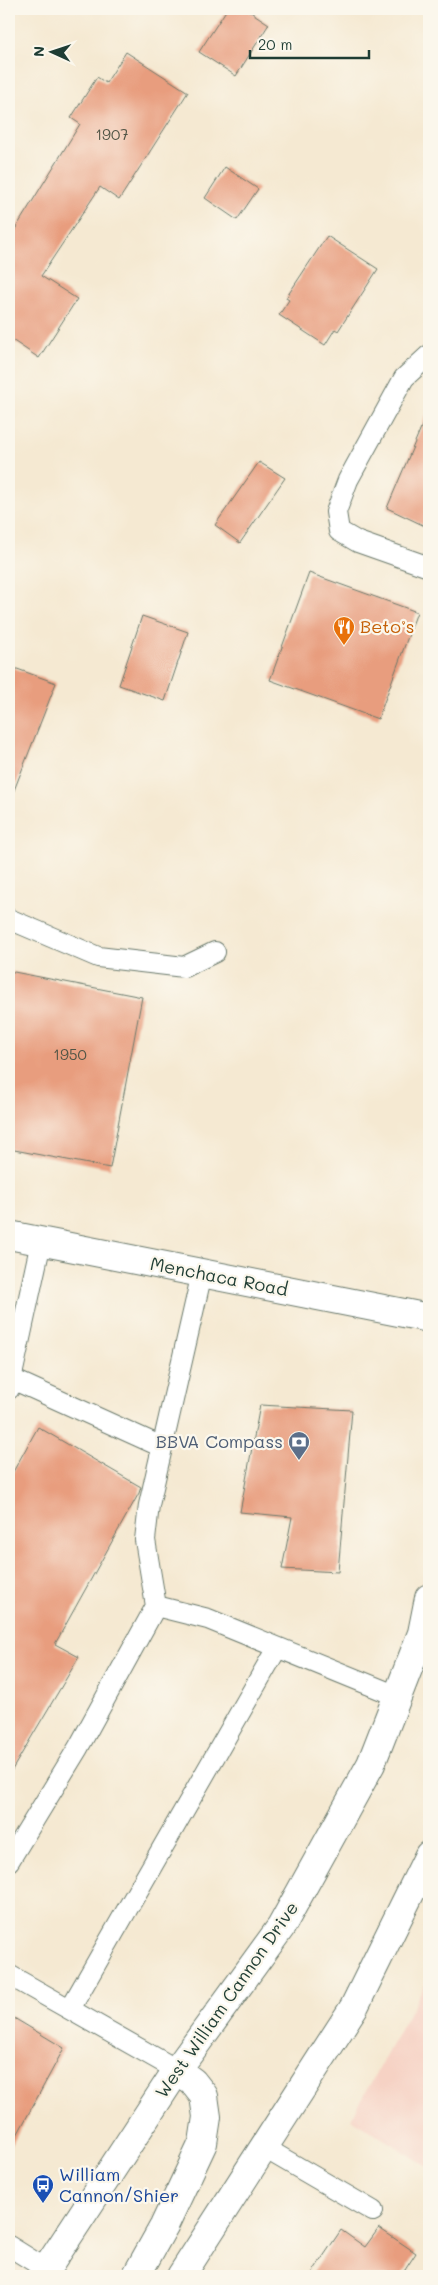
<svg xmlns="http://www.w3.org/2000/svg" width="438" height="2285" viewBox="0 0 438 2285" font-family="Mali,sans-serif">
  <style>
    .built { fill: #f6d2c4 }
    .building { fill: #e89d7e }
    .lines { fill: none; stroke-linecap: round; stroke-linejoin: round }
    .service-casing { stroke: #6a796b; stroke-width: 22 }
    .secondary-casing { stroke: #6a796b; stroke-width: 30 }
    .service { stroke: #fff; stroke-width: 20 }
    .secondary { stroke: #fff; stroke-width: 28 }
    .labels { text-anchor: middle; stroke-width: 4.5; stroke-linejoin: round; paint-order: stroke }
    .number-label { font-size: 15px; fill: #515546 }
    .food-label { font-size: 18px; fill: #c56008; stroke: #fbf7ec; text-anchor: start }
    .street-label { font-size: 18px; fill: #1f3d34; stroke: #fbf7ec }
    .service-label { font-size: 18px; fill: #4e5e75; stroke: #fbf7ec; text-anchor: end }
    .transit-label { font-size: 18px; fill: #164399; stroke: #fbf7ec; text-anchor: start }
  </style>
  <rect width="100%" height="100%" fill="#fbf7ec"/>
  <filter id="ink" filterUnits="userSpaceOnUse"><feTurbulence type="fractalNoise" baseFrequency=".02" numOctaves="2"/><feDisplacementMap in="SourceGraphic" scale="10" xChannelSelector="R" yChannelSelector="G"/><feConvolveMatrix kernelMatrix="1 2 1 2 8 2 1 2 1" color-interpolation-filters="sRGB"/></filter>
  <filter id="wash" filterUnits="userSpaceOnUse"><feTurbulence type="fractalNoise" baseFrequency=".0096" numOctaves="4" result="noise"/><feDisplacementMap in="SourceGraphic" scale="20" xChannelSelector="R" yChannelSelector="G"/><feGaussianBlur stdDeviation="1.12" result="paint"/><feColorMatrix in="noise" values="0 0 0 0 0 0 0 0 0 0 0 0 0 0 0 0 0 1.4 0 .05"/><feComposite in="paint" operator="in"/></filter>
  <g filter="url(#wash)">
    <rect width="100%" height="100%" fill="#f5e9d2"/>
    <!-- built -->
    <path class="built" d="M429,1977V2167L351,2119Z"/>
    <g id="blocks">
      <!-- building -->
      <path class="building" d="M227,9H246L269,24L236,76L199,52Z
        M126,52L188,92L119,200L100,187L41,276L77,299L39,358L9,338V239L80,124L71,118L97,77L106,83Z
        M225,167L258,189L237,220L205,198Z
        M327,236L378,269L338,331L335,329L325,345L279,315L289,300L286,298Z
        M429,409V528L387,508Z
        M259,462L285,478L240,543L215,525Z
        M309,573L417,612L378,719L270,680Z
        M142,616L188,632L165,701L119,685Z
        M9,666L56,683L11,798L9,797Z
        M9,971L142,997L110,1168L9,1149Z
        M260,1405L352,1410L338,1572L282,1569L292,1517L240,1512Z
        M38,1427L141,1487L139,1493L55,1644L79,1657L9,1775V1479Z
        M9,2015L64,2048L9,2150Z
        M379,2228L416,2253L403,2273L407,2276H310L341,2230L365,2247Z"/>
    </g>
  </g>
  <g filter="url(#ink)">
    <use href="#blocks" fill-opacity="0" stroke="#6a796b" stroke-width="1"/>
    <g class="lines">
      <!-- service casing -->
      <g class="service-casing">
        <path id="service" d="M429,355L404,378L348,480L336,512L339,531L358,542L429,567
          M9,919L98,957L184,967L215,952
          M12,1379L162,1447
          M9,1389L41,1242
          M156,1606L145,1540L149,1505L202,1273
          M9,1861L78,1748L156,1606L208,1619L397,1696
          M9,1975L177,2070
          M70,2009L277,1648
          M263,2147L373,2211
          M9,2246L46,2269"/>
      </g>
      <!-- secondary casing -->
      <g class="secondary-casing">
        <path id="secondary" d="M9,1235L429,1318
          M42,2276L177,2070L281,1927L371,1764L422,1633L429,1598
          M136,2276L164,2226L203,2143L207,2117L204,2096L193,2082L177,2070
          M181,2276L354,2007L429,1855"/>
      </g>
      <!-- service -->
      <use href="#service" class="service"/>
      <!-- secondary -->
      <use href="#secondary" class="secondary"/>
    </g>
  </g>
  <!-- icons -->
  <defs>
    <g id="restaurant-pin" transform="scale(1.125)"><path d="M0 17L-7.5 6A9.5 9.5 0 1 1 7.5 6Z" fill="#e8710a" stroke="#fbf7ec"/><path d="M-5-6h1v4h1v-4h1v4h1v-4h1v5L-1.5 .5V6h-2V.5L-5-1ZM5-6V6H3V1.5H1.5Q1.5-4 5-6Z" fill="#fff"/></g>
    <g id="bank-pin" transform="scale(1.125)"><path d="M0 17L-7.5 6A9.5 9.5 0 1 1 7.5 6Z" fill="#5c6f8a" stroke="#fbf7ec"/><path d="M-6-4H6V4H-6ZM0-2.3a2.3 2.3 0 1 0 0 4.6a2.3 2.3 0 1 0 0-4.6Z" fill="#fff"/></g>
    <g id="bus-pin" transform="scale(1.125)"><path d="M0 17L-7.5 6A9.5 9.5 0 1 1 7.5 6Z" fill="#1a4fb4" stroke="#fbf7ec"/><path d="M-5-6H5V4H4V6H2V4H-2V6H-4V4H-5ZM-3.5-4V0h7V-4ZM-3.5 1.2v1.5H-2V1.2ZM2 1.2v1.5H3.5V1.2Z" fill="#fff"/></g>
  </defs>
  <g fill-rule="evenodd">
    <use href="#restaurant-pin" x="344" y="627"/>
    <use href="#bank-pin" x="299" y="1442"/>
    <use href="#bus-pin" x="43" y="2185"/>
  </g>
  <g class="labels">
    <!-- number labels -->
    <g class="number-label">
      <text x="112" y="140">1907</text>
      <text x="70" y="1060">1950</text>
    </g>
    <!-- food labels -->
    <g class="food-label">
      <text x="360" y="633">Beto’s</text>
    </g>
    <!-- street labels -->
    <g class="street-label">
      <text transform="translate(219 1277) rotate(11)" y="6">Menchaca Road</text>
      <text transform="translate(227 2000) rotate(-55)" y="6">West William Cannon Drive</text>
    </g>
    <!-- service labels -->
    <g class="service-label">
      <text x="283" y="1448">BBVA Compass</text>
    </g>
    <!-- transit labels -->
    <g class="transit-label">
      <text x="59" y="2181">William<tspan x="59" dy="21">Cannon/Shier</tspan></text>
    </g>
  </g>
  <!-- margin -->
  <rect width="438" height="2285" fill="none" stroke="#fbf7ec" stroke-width="30"/>
  <!-- north arrow -->
  <g transform="translate(52 52) rotate(273)" stroke="#fbf7ec" stroke-width="4" paint-order="stroke">
  <path d="M0-4L9 19L0 12L-9 19Z" fill="#1f3d34"/>
  <text y="-8" font-size="14" font-weight="bold" text-anchor="middle" fill="#1f3d34">N</text>
  </g>
  <!-- scale -->
  <path d="M250 50v8h119v-8" fill="none" stroke="#1f3d34" stroke-width="2.5"/>
  <text x="258" y="50" font-size="15" fill="#1f3d34" stroke="#fbf7ec" stroke-width="4" paint-order="stroke">20 m</text>
</svg>
